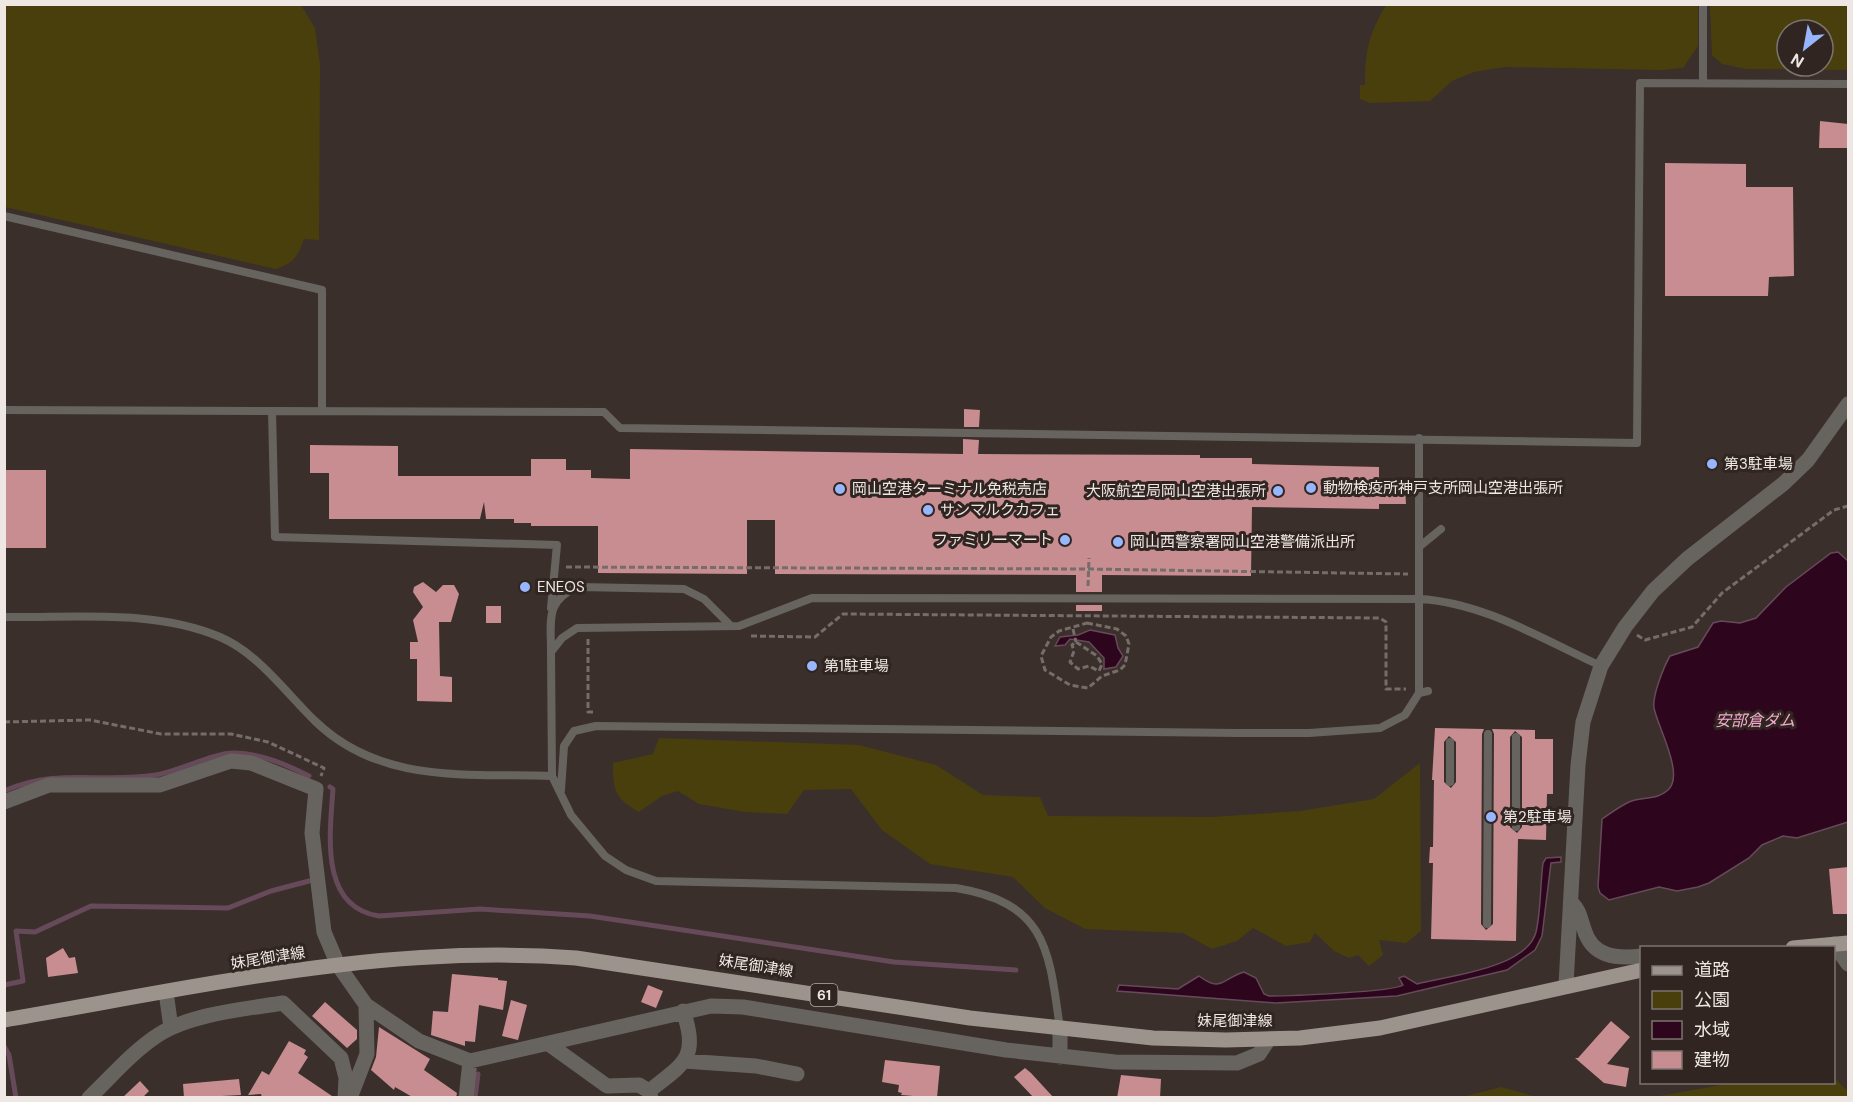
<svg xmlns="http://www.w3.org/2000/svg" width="1853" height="1102" viewBox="0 0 1853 1102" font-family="'DM Sans','Noto Sans JP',sans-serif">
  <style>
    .green { fill: #493f0c; fill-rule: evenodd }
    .water { fill: #2d061d; stroke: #674a59; stroke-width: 1.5 }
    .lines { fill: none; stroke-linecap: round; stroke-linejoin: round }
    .stream { stroke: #674a59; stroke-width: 5 }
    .building { fill: #c78d90; fill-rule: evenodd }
    .path { stroke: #766c69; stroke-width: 3; stroke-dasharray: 6 3; stroke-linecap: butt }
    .service { stroke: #676460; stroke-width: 8 }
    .minor { stroke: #676460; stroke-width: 15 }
    .tertiary { stroke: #676460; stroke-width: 15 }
    .primary { stroke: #9c948c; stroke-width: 15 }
    .poi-dot { fill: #97b6fd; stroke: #302521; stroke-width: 2 }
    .labels { text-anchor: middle; stroke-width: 6; stroke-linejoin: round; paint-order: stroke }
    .shield { fill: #302521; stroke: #b5adaa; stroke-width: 1.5 }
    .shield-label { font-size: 14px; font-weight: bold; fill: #eee7e4 }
    .poi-label { font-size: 15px; fill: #eee7e4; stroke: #302521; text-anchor: start }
    .street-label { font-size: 15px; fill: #eee7e4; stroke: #302521 }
    .water-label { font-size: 16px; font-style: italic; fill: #f7aad1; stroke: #302521 }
  </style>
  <rect width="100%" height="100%" fill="#3a2f2b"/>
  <!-- green -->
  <path class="green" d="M5,4L301,5L315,28L320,64L319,240L304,239C298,256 294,263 276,269L5,207Z
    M1386,5H1698V46L1683,68L1661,70L1505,67L1474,72L1452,81L1430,101L1370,103L1360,99V85H1365C1365,50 1369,34 1386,5Z
    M1710,5H1848V70L1746,69L1722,64L1712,55ZM1787,30H1823V66H1787Z
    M659,738L859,745L936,765L983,795L1040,797L1048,816L1212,817L1300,811L1374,799L1420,763L1421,931L1406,943L1379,940L1383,955L1369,966L1358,955L1349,958L1334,951L1315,933L1310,942L1286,946L1253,928L1237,941L1212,949L1183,933L1085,929L1045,908L1013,877L930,864L882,830L851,789L804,790L787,814L745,812L699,804L678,791L662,796L639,812C614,798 613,790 613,763L653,754Z
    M1834,1078L1848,1091V1097H1654L1732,1083L1834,1082Z
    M1501,1087L1537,1097H1462Z"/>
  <!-- water -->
  <path class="water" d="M1838,552L1848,561V822L1797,838L1783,836L1762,845L1749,858L1709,883L1698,887L1677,891L1659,887L1609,900L1600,893L1598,887L1602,819C1611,813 1620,806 1629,802C1644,796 1656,801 1668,790C1685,775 1658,728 1654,708C1652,696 1664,666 1670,656L1698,647L1713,623L1721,621L1740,623L1756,618L1786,587L1831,553Z
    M1090,630L1115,635L1118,648L1123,656L1116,667L1104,669V658L1089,642L1070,639L1065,645L1055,646L1060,637L1078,635Z
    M1561,857V862L1551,863L1542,936L1535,950L1507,970L1397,996L1276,1003L1117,991L1119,985L1178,989L1199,976C1222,993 1221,979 1244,972L1256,978L1264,994L1269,996C1287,996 1393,992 1403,985L1399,978L1404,976L1417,984C1448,976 1527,968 1536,932C1541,911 1540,885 1543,863L1546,858Z"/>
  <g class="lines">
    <!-- stream -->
    <path class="stream" d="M330,787L333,789C330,833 319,907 379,916L480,909L590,916L894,962L1016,970
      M4,791C59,767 101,784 155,775C177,772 215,752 235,753C262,754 285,764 309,776
      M4,985L23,981L16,931L35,932L91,906L228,908L271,891L309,881
      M4,1046L9,1055L16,1098
      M475,1098L478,1074"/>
  </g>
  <!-- building -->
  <path class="building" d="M1820,121L1848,124V148H1819Z
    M1665,163L1746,164V187H1793L1794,276L1769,277L1768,296H1665Z
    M964,409L980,410L979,427H964Z
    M963,439L979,440L978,454L1200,455V458H1252V464L1379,467V486L1405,485L1406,504H1379V509L1252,507L1251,576L1102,575V592H1076V575L775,574V520H747V574L598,573V526H531V523H514V519H486L484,502L480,519H329V473H310V445L398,446V476H531V459H566V470H591V478L630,479V449L963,454Z
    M4,470H46V548H4Z
    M423,582L436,592L443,585H454L459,594L451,622H439L440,676L452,677V702L417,701V659H410V642H418L413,620L423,607L413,592L414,587Z
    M1076,605H1102V611H1076Z
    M486,606H501V623H486Z
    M1435,728L1484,729L1482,734L1481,924L1486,930L1493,924L1494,734L1492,729L1535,730V739H1553V794H1547L1546,840L1518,839L1516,941L1431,939L1433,863H1429L1430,847H1433L1434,780H1432ZM1515,731L1522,737V827L1517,833L1510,827V737ZM1449,736L1456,742V782L1451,788L1444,782V742Z
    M1848,867V914H1833L1829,869Z
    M63,948L69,958L75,957L78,973L48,977L46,958Z
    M452,974L498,978V980L507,981L503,1010L479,1005L475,1042L465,1041V1046L431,1035L433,1011L448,1012Z
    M648,985L663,991L656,1008L641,1002Z
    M511,1000L527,1005L518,1040L502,1036Z
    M325,1002L357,1030V1039L347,1048L312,1016Z
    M1611,1021L1630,1037L1607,1064L1629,1068L1626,1087L1604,1083L1575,1058H1578Z
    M379,1027L430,1059L424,1070L457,1093L456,1098H414L395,1087L394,1090L371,1070L376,1057Z
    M289,1041L306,1050L304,1054L308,1057L298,1073L335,1098H262L261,1094L248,1095L262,1071L269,1075Z
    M885,1060L940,1066L937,1098L901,1095L902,1093L898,1092L899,1085L882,1082Z
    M1025,1068L1031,1073L1054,1098H1034L1014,1077Z
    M1121,1075L1161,1079L1160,1098H1117Z
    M239,1079L241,1095L184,1098L183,1084Z
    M140,1081L149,1091L142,1098H122Z"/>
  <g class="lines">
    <!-- path -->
    <path class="path" d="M566,567L1089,569L1408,574
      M1088,586L1089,558
      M1087,623L1117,629L1126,636L1129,644L1125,665L1120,670L1102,676L1088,688L1070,685L1045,670L1041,656L1051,637L1059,631Z
      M1073,629L1076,642
      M1637,635L1645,640L1692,627L1722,593L1834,510L1848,506
      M751,636L815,637L843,614L1380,618L1386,622V689H1406
      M588,639V712H595
      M1076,642L1097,656L1102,664L1099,671L1089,666L1078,669L1070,662L1074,651L1072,645Z
      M4,722L90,720L161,734H231L268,742L324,768L321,776"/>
    <!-- service -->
    <path class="service" d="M1703,82V4
      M4,216L322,290V411
      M4,410L272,411L275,537L557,545L551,608
      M272,411L604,412L620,428L1637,443L1640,83L1848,84
      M1419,547L1441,529
      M4,617C75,618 154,609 220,637C258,653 286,693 315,721C381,785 468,773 552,776
      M551,651C551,621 545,600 578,587L684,589L704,599L731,626
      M1419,693L1428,691
      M1516,737V827
      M1450,742V782
      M561,790L564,746L574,731L596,726L1238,733H1309L1380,728L1405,715L1419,693V438
      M1487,924L1488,734
      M1060,1029C1049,950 1047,903 956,888L656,881L626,870L605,856L571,815L552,776L551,652L562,638L577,628L739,626L812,598L1419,599C1483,602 1544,640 1601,666"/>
    <!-- minor -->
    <path class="minor" d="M4,802L49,785H160L231,761L251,763L316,789L312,833L324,932L338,965L366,1005L367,1054L350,1098
      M1834,944L1848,964
      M166,992L171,1028
      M366,1005L419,1041L470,1061L711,1006L743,1007L1006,1050L1115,1062L1237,1063L1259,1054L1269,1039
      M550,1045L607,1086L639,1085L649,1091
      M1060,1057V1029
      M684,1061L756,1066L797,1074
      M89,1098C111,1077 132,1052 158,1035C190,1014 245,1009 283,1003L341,1058L346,1078L345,1098
      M466,1098L470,1061
      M651,1098L649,1091C683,1064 700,1058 683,1011"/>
    <!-- tertiary -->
    <path class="tertiary" d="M1572,903C1580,911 1580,918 1584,929C1592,957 1616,959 1642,956
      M1566,985L1578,765L1583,722L1601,666L1625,627L1653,591L1687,559L1783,484L1808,460L1848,404"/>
    <!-- primary -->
    <path class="primary" d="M1793,948L1848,943
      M4,1020C193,988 384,943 576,958L970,1018L1153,1038L1226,1040L1300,1038L1380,1028L1642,970"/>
  </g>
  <!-- markers -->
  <g class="poi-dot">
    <circle cx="1712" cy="464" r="6"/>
    <circle cx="1311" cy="488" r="6"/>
    <circle cx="840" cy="489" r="6"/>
    <circle cx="1278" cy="491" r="6"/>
    <circle cx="928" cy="510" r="6"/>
    <circle cx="1065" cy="540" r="6"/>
    <circle cx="1118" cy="542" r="6"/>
    <circle cx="525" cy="587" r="6"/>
    <circle cx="812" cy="666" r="6"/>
    <circle cx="1491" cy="817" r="6"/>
  </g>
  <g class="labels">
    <!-- shield labels -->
    <rect class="shield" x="810.5" y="984" width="27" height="22" rx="4.5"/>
    <g class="shield-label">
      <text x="824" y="1000">61</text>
    </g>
    <!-- poi labels -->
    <g class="poi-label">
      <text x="1724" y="469">第3駐車場</text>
      <text x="1323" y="493">動物検疫所神戸支所岡山空港出張所</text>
      <text x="852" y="494">岡山空港ターミナル免税売店</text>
      <text x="1266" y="496" text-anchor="end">大阪航空局岡山空港出張所</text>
      <text x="940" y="515">サンマルクカフェ</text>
      <text x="1053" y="545" text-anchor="end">ファミリーマート</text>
      <text x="1130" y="547">岡山西警察署岡山空港警備派出所</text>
      <text x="537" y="592">ENEOS</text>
      <text x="824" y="671">第1駐車場</text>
      <text x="1503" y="822">第2駐車場</text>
    </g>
    <!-- street labels -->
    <g class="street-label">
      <text transform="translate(268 958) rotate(-9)" y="5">妹尾御津線</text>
      <text transform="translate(756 966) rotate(9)" y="5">妹尾御津線</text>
      <text x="1235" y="1026">妹尾御津線</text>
    </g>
    <!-- water labels -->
    <g class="water-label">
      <text x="1755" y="726">安部倉ダム</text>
    </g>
  </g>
  <!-- border -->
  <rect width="1853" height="1102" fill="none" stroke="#eee7e4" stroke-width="12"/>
  <!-- legend -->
  <rect x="1640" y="946" width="195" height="138" fill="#302521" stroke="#7c736f" stroke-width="1.5"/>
  <rect x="1652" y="966" width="30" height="9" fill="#9c948c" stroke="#7c736f" stroke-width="1.5"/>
  <text x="1694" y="976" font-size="18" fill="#eee7e4">道路</text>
  <rect x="1652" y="991" width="30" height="18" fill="#493f0c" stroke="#7c736f" stroke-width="1.5"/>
  <text x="1694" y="1006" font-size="18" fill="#eee7e4">公園</text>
  <rect x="1652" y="1021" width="30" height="18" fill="#2d061d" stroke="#7c736f" stroke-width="1.5"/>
  <text x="1694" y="1036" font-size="18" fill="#eee7e4">水域</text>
  <rect x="1652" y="1051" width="30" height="18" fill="#c78d90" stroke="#7c736f" stroke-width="1.5"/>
  <text x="1694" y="1066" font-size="18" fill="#eee7e4">建物</text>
  <!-- north arrow -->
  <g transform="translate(1805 48) rotate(211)"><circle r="28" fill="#302521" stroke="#7c736f" stroke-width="1.5"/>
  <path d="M0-4.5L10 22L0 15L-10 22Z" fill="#97b6fd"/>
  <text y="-9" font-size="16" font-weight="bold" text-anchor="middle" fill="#eee7e4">N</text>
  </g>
</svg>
